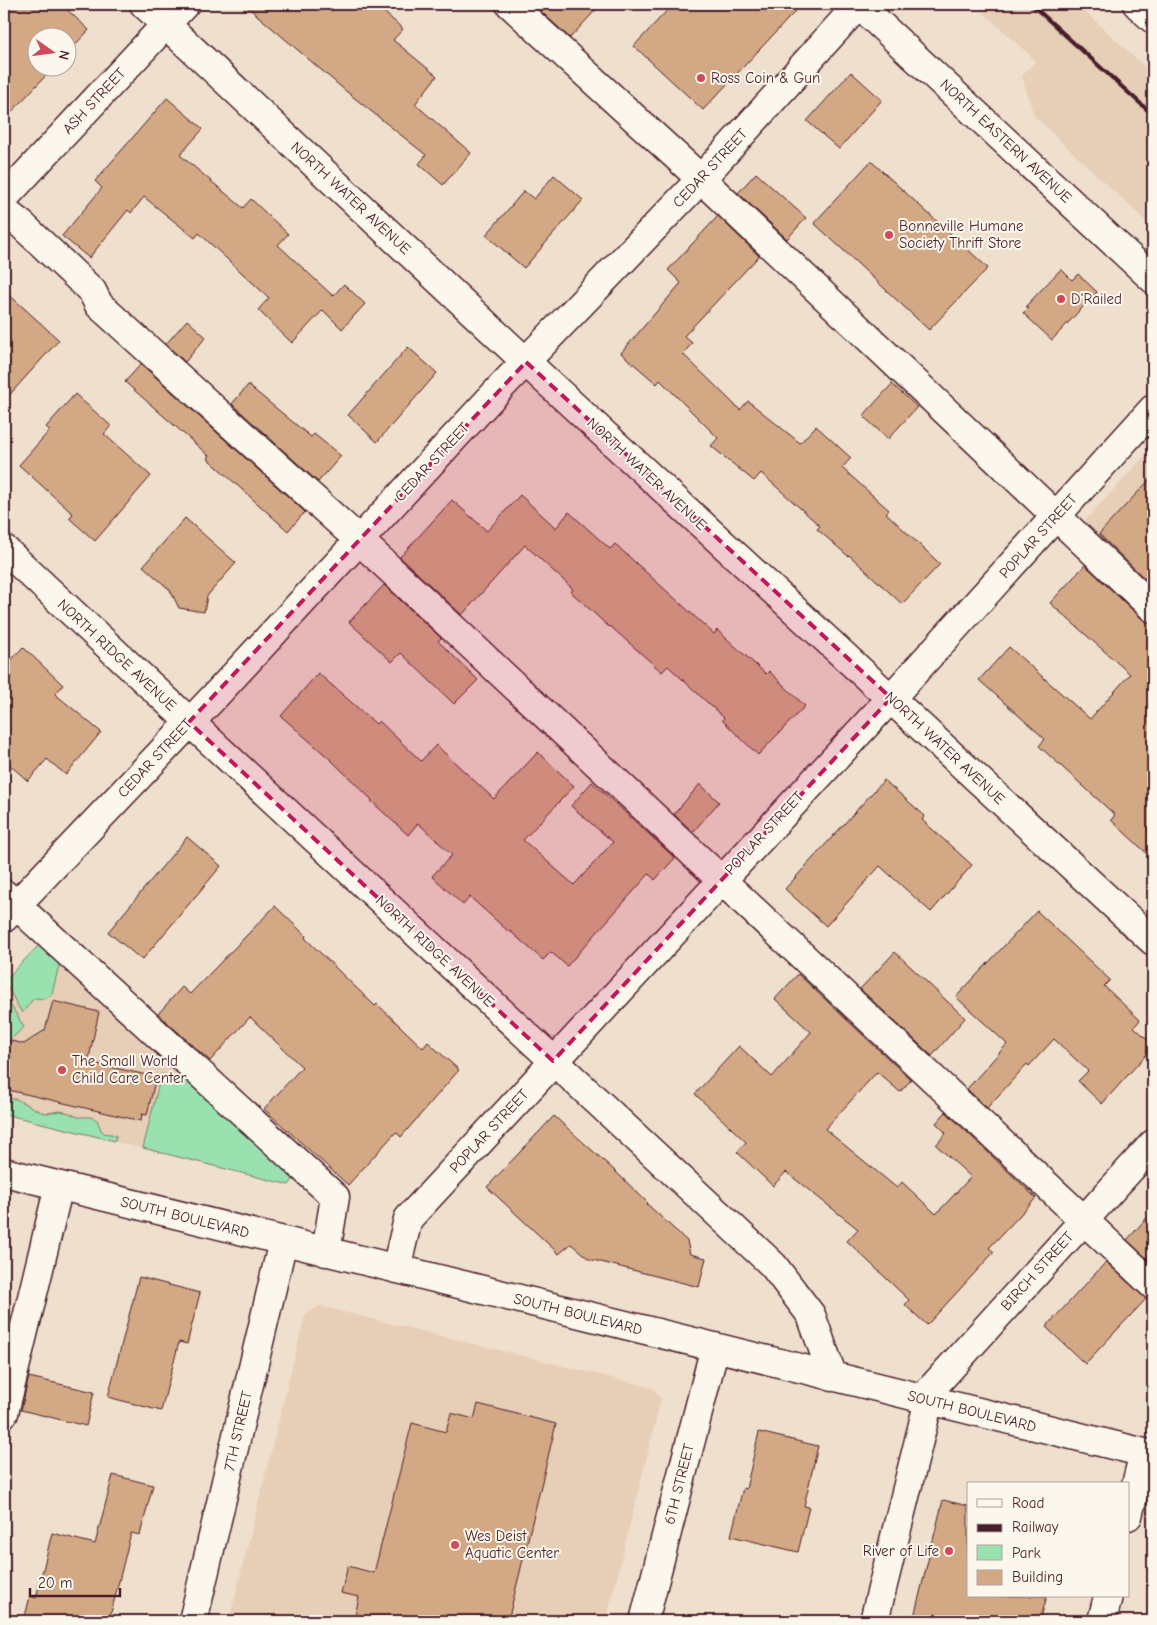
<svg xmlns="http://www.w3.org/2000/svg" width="1157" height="1625" viewBox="0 0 1157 1625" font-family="'Comic Neue',sans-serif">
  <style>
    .built { fill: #e7ceb7 }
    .green { fill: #99e1af; stroke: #72806d }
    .building { fill: #d3a884; stroke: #4a1f2b }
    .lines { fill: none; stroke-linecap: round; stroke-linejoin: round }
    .minor-casing { stroke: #4a1f2b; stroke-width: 31 }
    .minor { stroke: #fbf7ec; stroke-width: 28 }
    .rail { stroke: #4a1f2b; stroke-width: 4 }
    .marked { fill: #c2185b; fill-opacity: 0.2; stroke: #c2185b; stroke-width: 4; stroke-dasharray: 10 6; stroke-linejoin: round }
    .poi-dot { fill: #d1495b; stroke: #fbf7ec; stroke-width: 2 }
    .labels { text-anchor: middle; stroke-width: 4; stroke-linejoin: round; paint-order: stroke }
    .poi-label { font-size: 15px; fill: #4a1f2b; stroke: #fbf7ec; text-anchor: start }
    .street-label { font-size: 15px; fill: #4a1f2b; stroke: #fbf7ec }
  </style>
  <rect width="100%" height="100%" fill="#efdfcd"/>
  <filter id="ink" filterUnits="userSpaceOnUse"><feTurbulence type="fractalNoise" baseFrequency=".02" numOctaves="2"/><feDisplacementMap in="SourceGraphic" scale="10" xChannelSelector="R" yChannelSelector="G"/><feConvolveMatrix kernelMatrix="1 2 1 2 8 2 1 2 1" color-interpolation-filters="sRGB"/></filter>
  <g filter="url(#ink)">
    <!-- built -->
    <path class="built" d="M974,4H1077L1153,75V228L1034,116L1022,76L1036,61Z
      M1153,447V593L1081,525Z
      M41,943L294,1178L289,1185L4,1114V982Z
      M319,1306L653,1388L661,1399L606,1621H229L305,1315Z"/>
    <!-- green -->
    <path class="green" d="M41,943L60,961L52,994L45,999L34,998L22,1013L4,981Z
      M4,994L24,1027L8,1042V1040L4,1039Z
      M161,1074L179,1079L180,1074L294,1178L289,1185L143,1148Z
      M4,1099H16L41,1112L47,1113L60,1111L69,1113L78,1117H91L97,1120L101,1130L104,1133L116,1135L115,1141L4,1114Z"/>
    <!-- building -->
    <path class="building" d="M4,4H61L89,30L68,52V38H38V68H53L4,120Z
      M244,4H375L403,29L393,40L437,76L415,104L471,153L443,185L419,164L426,155L347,92Z
      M533,4H601L570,38Z
      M673,4H802L703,110L634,46Z
      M851,72L882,100L839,149L807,121Z
      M167,98L203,129L180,155L243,208L251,199L288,234L278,245L333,296L344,284L365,304L342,329L323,310L292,343L258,310L269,298L199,233L195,238L144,197L131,213L128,210L89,258L62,236L102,188L95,181Z
      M871,161L988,268L929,330L814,223Z
      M756,173L806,218L787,239L738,193Z
      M554,175L583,200L524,268L486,235L524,191L534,199Z
      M718,216L759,256L684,336L692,343L683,354L740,410L748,401L800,443L816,426L851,458L842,468L889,510L886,513L940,564L902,604L849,555L848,556L817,529L820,526L761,473L754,481L711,446L718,438L660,380L657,384L621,353L681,283L668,270Z
      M1061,269L1072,280L1078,274L1097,292L1052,340L1023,313L1028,308L1026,306Z
      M4,290L59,340L4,401Z
      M187,320L206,337L185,362L166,344Z
      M408,347L437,373L377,442L348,415Z
      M141,364L305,512L288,531L207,458L209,456L125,382Z
      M892,384L917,407L888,439L863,416Z
      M248,385L311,437L314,434L341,456L318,482L232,404Z
      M75,394L111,426L104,434L151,476L95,541L69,518L73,514L19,465L50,430L46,427Z
      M1153,476V587L1099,534Z
      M520,495L556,528L569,512L610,549L615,544L714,634L717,630L766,674L769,671L805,706L758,755L722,720L724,718L668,666L662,672L610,626L609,627L571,592L573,589L525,545L462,615L400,557L452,500L487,531Z
      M185,518L236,563L207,596L204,612L179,608L170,590L143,566Z
      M1085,565L1142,619L1149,623H1153V859L1111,820L1115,815L1039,746L1045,739L979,680L1009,647L1090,719L1130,674L1050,603Z
      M384,585L441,638L438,641L478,680L454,704L401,653L392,662L349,622Z
      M23,647L63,685L55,694L101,732L66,775L47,759L28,781L4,760V668Z
      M318,673L376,724L379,721L421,761L436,745L494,799L538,752L574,786L523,840L574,885L613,842L571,806L592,782L675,858L655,880L649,874L567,966L551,952L543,960L510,931L509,932L470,897L463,905L432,876L452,855L418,823L408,835L371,801L372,800L331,760L281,716Z
      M884,780L925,816L922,820L972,865L931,912L880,866L826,926L785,889Z
      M700,784L719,802L693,832L674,814Z
      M187,837L221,866L142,960L108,932Z
      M275,906L306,936L305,938L375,1006L377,1004L423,1048L428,1042L459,1070L401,1137L396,1132L348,1185L264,1109L302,1067L250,1017L210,1061L158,1014L182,987L190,994Z
      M1037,911L1110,980L1104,986L1140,1020L1134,1027L1153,1044V1047L1102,1104L1078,1081L1088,1071L1054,1039L1029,1066L1027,1064L987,1108L967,1089L1007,1044L956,997Z
      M895,952L965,1018L932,1056L860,989Z
      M798,974L911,1080L900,1092L877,1072L825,1129L897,1188L902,1182L936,1214L971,1177L936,1145L946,1133L936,1123L946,1112L1036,1198L989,1248L994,1252L927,1325L905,1305L909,1300L847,1241L858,1229L786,1172L773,1186L737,1152L746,1142L695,1094L739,1046L772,1077L811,1032L775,999Z
      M53,1001L99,1012L88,1062L156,1077L147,1115L142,1114L141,1121L4,1089V1039L24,1044L45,1030Z
      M554,1116L615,1171L648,1203L647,1204L687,1241L690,1254L706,1258L699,1287L589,1259L571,1244L559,1254L487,1187Z
      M1153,1211V1264L1127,1240Z
      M1106,1262L1146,1299L1085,1364L1046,1327Z
      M139,1277L200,1293L187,1344L179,1342L161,1411L108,1397Z
      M29,1377L94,1392L86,1426L21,1410Z
      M478,1404L556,1424L508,1621H354L359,1597L341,1593L348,1566L374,1573L412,1423L446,1432L451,1413L474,1419Z
      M759,1432L818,1446L804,1506L809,1507L798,1552L731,1536L743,1488L746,1489Z
      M113,1475L153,1485L140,1535L131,1533L109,1621H24L30,1596L36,1598L52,1533L95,1544Z
      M943,1500L968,1506V1596H1047L1040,1621H913Z"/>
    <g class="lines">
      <!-- minor casing -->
      <g class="minor-casing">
        <path id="minor" d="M144,4L526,362L1153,941
          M510,4L701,179L1153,608
          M858,4L1153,279
          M1137,4L1153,19
          M4,198L185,4
          M4,211L21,224L92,291L99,305L359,540L1153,1285
          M4,549L773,1265L811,1315L833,1377
          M4,894L335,1197L326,1252
          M4,918L215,696L502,386L701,179L859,4
          M4,1172L1153,1455
          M396,1269L408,1219L891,698L1153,409
          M922,1399L1153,1144
          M4,1413L59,1186
          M1128,1516L1144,1453
          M193,1621L283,1241
          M644,1621L715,1347
          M874,1621L929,1400
          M1102,1621L1108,1596"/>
      </g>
      <!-- minor -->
      <use href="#minor" class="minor"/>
      <!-- rail -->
      <path class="rail" d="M1031,4L1153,115"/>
    </g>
  </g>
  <!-- marked area -->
  <path class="marked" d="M526,362L891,698L553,1061L189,722Z"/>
  <!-- markers -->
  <g class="poi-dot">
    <circle cx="701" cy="78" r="5"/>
    <circle cx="889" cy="235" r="5"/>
    <circle cx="1061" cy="299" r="5"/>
    <circle cx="62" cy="1070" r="5"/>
    <circle cx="455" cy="1545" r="5"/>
    <circle cx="949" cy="1551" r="5"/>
  </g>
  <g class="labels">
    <!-- poi labels -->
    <g class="poi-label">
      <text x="711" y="83">Ross Coin &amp; Gun</text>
      <text x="899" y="231">Bonneville Humane<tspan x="899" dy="17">Society Thrift Store</tspan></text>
      <text x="1071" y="304">D'Railed</text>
      <text x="72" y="1066">The Small World<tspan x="72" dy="17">Child Care Center</tspan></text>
      <text x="465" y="1541">Wes Deist<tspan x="465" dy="17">Aquatic Center</tspan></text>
      <text x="939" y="1556" text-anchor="end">River of Life</text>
    </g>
    <!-- street labels -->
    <g class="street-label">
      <text transform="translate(94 101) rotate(-47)" y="5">ASH STREET</text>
      <text transform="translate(1006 141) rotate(43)" y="5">NORTH EASTERN AVENUE</text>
      <text transform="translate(710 168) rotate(-47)" y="5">CEDAR STREET</text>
      <text transform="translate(351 198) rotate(43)" y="5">NORTH WATER AVENUE</text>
      <text transform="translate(432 462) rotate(-47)" y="5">CEDAR STREET</text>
      <text transform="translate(647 474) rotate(43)" y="5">NORTH WATER AVENUE</text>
      <text transform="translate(1038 536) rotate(-48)" y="5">POPLAR STREET</text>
      <text transform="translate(117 655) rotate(43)" y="5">NORTH RIDGE AVENUE</text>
      <text transform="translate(945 748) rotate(43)" y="5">NORTH WATER AVENUE</text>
      <text transform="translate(155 758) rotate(-47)" y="5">CEDAR STREET</text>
      <text transform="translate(764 833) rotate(-47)" y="5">POPLAR STREET</text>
      <text transform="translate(435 951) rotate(43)" y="5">NORTH RIDGE AVENUE</text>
      <text transform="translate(489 1131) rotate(-47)" y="5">POPLAR STREET</text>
      <text transform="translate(185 1217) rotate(14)" y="5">SOUTH BOULEVARD</text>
      <text transform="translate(1037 1271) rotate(-48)" y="5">BIRCH STREET</text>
      <text transform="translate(578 1314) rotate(14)" y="5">SOUTH BOULEVARD</text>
      <text transform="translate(972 1411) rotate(14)" y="5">SOUTH BOULEVARD</text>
      <text transform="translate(238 1431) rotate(-77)" y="5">7TH STREET</text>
      <text transform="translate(679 1484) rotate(-76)" y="5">6TH STREET</text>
    </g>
  </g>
  <!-- margin -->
  <rect width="1157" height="1625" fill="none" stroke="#fbf7ec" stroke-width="20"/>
  <rect x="10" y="10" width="1137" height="1605" fill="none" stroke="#4a1f2b" stroke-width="2" filter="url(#ink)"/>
  <!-- legend -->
  <rect x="967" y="1482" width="162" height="115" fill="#fbf7ec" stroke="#b4a19f"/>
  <rect x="977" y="1499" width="25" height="8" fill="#fbf7ec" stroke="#b4a19f"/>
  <text x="1012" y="1508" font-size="15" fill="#4a1f2b">Road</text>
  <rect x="977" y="1524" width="25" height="8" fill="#4a1f2b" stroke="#b4a19f"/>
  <text x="1012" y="1532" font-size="15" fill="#4a1f2b">Railway</text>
  <rect x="977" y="1545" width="25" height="15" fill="#99e1af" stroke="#b4a19f"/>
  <text x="1012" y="1558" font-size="15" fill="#4a1f2b">Park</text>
  <rect x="977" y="1570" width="25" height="15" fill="#d3a884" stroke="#b4a19f"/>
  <text x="1012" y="1582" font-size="15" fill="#4a1f2b">Building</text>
  <!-- north arrow -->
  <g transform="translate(52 52) rotate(104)"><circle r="24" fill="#fbf7ec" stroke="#b4a19f"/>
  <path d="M0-4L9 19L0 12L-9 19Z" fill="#d1495b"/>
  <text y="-8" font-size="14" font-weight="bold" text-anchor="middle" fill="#4a1f2b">N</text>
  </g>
  <!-- scale -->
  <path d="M30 1588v8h90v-8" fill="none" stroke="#4a1f2b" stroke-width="2.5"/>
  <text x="38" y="1588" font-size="15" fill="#4a1f2b" stroke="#fbf7ec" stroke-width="4" paint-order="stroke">20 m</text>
</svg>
